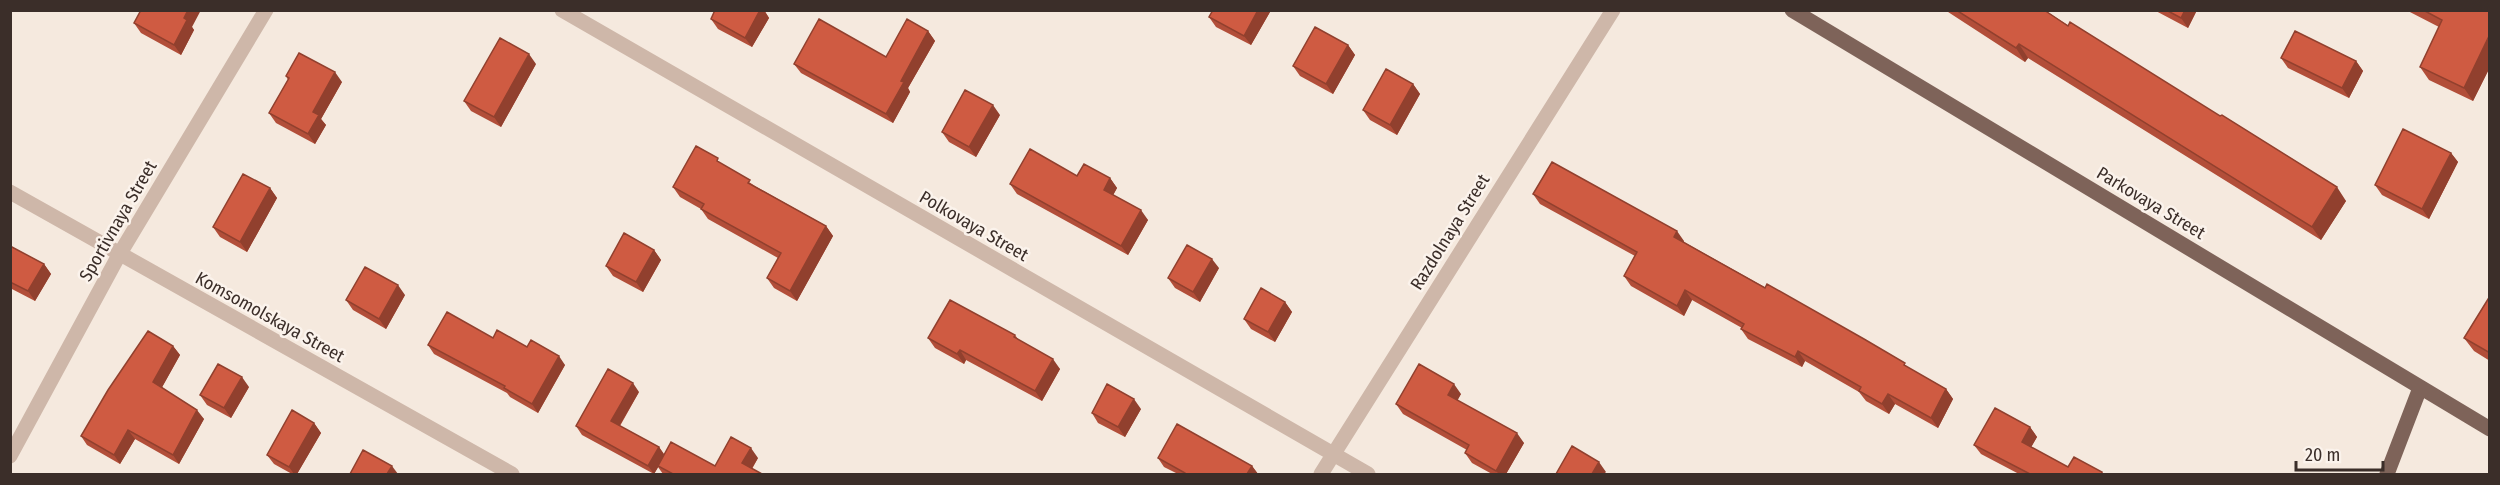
<svg xmlns="http://www.w3.org/2000/svg" width="2500" height="485" viewBox="0 0 2500 485" font-family="'Fira Sans Condensed',sans-serif">
  <style>
    .lines { fill: none; stroke-linecap: round; stroke-linejoin: round }
    .minor { stroke: #ceb7a9; stroke-width: 15 }
    .major { stroke: #7e6359; stroke-width: 15 }
    .wall { fill: #b24e39 }
    .shaded-wall { fill: #91402e }
    .building { fill: #cf5b42; stroke: #91402e; stroke-width: 1.5 }
    .labels { text-anchor: middle; stroke-width: 5; stroke-linejoin: round; paint-order: stroke }
    .street-label { font-size: 18px; fill: #3b2e29; stroke: #fbf3ec }
  </style>
  <rect width="100%" height="100%" fill="#f5e9de"/>
  <g class="lines">
    <!-- minor -->
    <path class="minor" d="M562,10L1368,474
      M10,192L512,474
      M10,456L119,255L266,10
      M1321,474L1613,10"/>
    <!-- major -->
    <path class="major" d="M1792,10L2490,429
      M2387,474L2420,388"/>
  </g>
  <!-- wall -->
  <path class="wall" d="M715,10H764L769,18L752,47L718,29L711,19Z
    M1945,10H2044L2346,201L2321,240L2028,58L2025,62Z
    M2154,10H2197L2188,28Z
    M2406,10H2490V67L2473,101L2429,80L2420,67L2439,27Z
    M1270,12L1251,45L1216,27L1209,17Z
    M134,23L192,27L194,30L181,55L141,33Z
    M928,31L935,41L908,88L910,92L893,123L801,73L794,64L886,57Z
    M1348,45L1355,55L1333,94L1300,76L1293,66Z
    M2281,58L2356,61L2363,71L2349,98L2288,68Z
    M536,64L501,127L471,111L464,101Z
    M286,76L342,82L321,119L326,125L315,144L276,123L269,113L288,80Z
    M1413,84L1420,94L1397,135L1370,120L1363,110Z
    M1000,115L976,157L949,142L942,132Z
    M2451,153L2458,162L2429,219L2382,195L2375,185Z
    M723,165L755,186L826,226L833,236L797,301L774,288L767,278L778,258L708,219L701,209L680,197L673,187Z
    M1077,176L1110,178L1117,188L1113,195L1148,220L1128,255L1017,194L1010,184Z
    M270,188L277,198L247,252L220,237L213,227Z
    M1533,194L1684,241V242L1946,389L1953,399L1938,428L1895,404L1889,414L1866,401L1859,392L1805,361L1802,367L1748,339L1741,329L1742,328L1692,300L1684,316L1631,286L1624,276L1635,256L1540,204Z
    M10,246L44,264L51,274L35,301L10,288Z
    M654,250L661,260L643,292L613,276L606,266Z
    M1219,268L1200,302L1175,288L1168,278Z
    M405,295L386,329L353,310L346,300Z
    M2490,296V361L2474,351L2464,338Z
    M1285,302L1292,312L1275,342L1251,329L1244,319Z
    M1015,335L1018,339L1060,369L1042,401L966,360L964,364L935,348L928,338Z
    M493,338L527,347L565,365L538,413L510,397L507,393L434,354L428,345Z
    M173,346L180,355L162,387L204,419L179,464L135,439L120,464L87,445L81,436Z
    M249,387L231,418L207,405L200,395Z
    M639,392L620,426L659,447L664,454L715,466L758,458L752,469L762,474H663L658,467L654,474L582,435L576,426Z
    M1461,394L1457,400L1524,443L1506,474H1492L1472,463L1465,453L1467,450L1403,414L1396,404Z
    M1141,409L1125,437L1098,423L1092,413Z
    M314,423L321,433L297,474H292L274,464L267,455Z
    M2030,427L2037,437L2031,447L2068,467L2102,472L2104,474H2019L1981,454L1974,445Z
    M1158,458L1252,466L1258,474H1178L1164,467Z"/>
  <!-- shaded-wall -->
  <path class="shaded-wall" d="M188,10H201L192,27L194,30L181,55L174,45L184,18Z
    M760,10H764L769,18L752,47L745,38Z
    M1258,10H1269L1270,12L1251,45L1244,36Z
    M2185,10H2197L2188,28L2181,18Z
    M928,31L935,41L908,88L910,92L893,123L886,114L901,81Z
    M2490,34V67L2473,101L2464,88Z
    M2019,44L2028,58L2025,62L2016,48Z
    M1348,45L1355,55L1333,94L1326,84Z
    M529,54L536,64L501,127L494,117Z
    M2356,61L2363,71L2349,98L2342,88Z
    M335,72L342,82L321,119L326,125L315,144L308,134L313,112Z
    M1413,84L1420,94L1397,135L1390,125Z
    M993,105L1000,115L976,157L969,147Z
    M2451,153L2458,162L2429,219L2422,209Z
    M1110,178L1117,188L1111,199L1104,190Z
    M2337,187L2346,201L2321,240L2312,227Z
    M270,188L277,198L247,252L240,242Z
    M1141,210L1148,220L1128,255L1121,246Z
    M826,226L833,236L797,301L790,291Z
    M1677,231L1684,241L1681,247L1674,237Z
    M654,250L661,260L643,292L636,282Z
    M1212,259L1219,268L1200,302L1193,292Z
    M44,264L51,274L35,301L28,291Z
    M398,285L405,295L386,329L379,319Z
    M1685,290L1692,300L1684,316L1677,306Z
    M1285,302L1292,312L1275,342L1268,332Z
    M173,346L180,355L160,391L153,382Z
    M960,350L966,360L964,364L957,354Z
    M1798,351L1805,361L1802,367L1795,357Z
    M559,356L565,365L538,413L532,404Z
    M1053,359L1060,369L1042,401L1035,391Z
    M242,377L249,387L231,418L224,408Z
    M633,383L639,392L617,430L611,421Z
    M1454,384L1461,394L1455,405L1448,395Z
    M1946,389L1953,399L1938,428L1931,418Z
    M1888,394L1895,404L1889,414L1882,404Z
    M1134,399L1141,409L1125,437L1118,427Z
    M197,410L204,419L179,464L173,455Z
    M314,423L321,433L297,474H294L289,467Z
    M2030,427L2037,437L2029,451L2022,442Z
    M128,430L135,439L120,464L114,455Z
    M1517,433L1524,443L1506,474H1499L1496,471Z
    M659,447L665,456L654,474L648,466Z
    M751,448L758,458L749,473L742,463Z
    M1599,462L1606,472L1604,474H1592Z
    M392,466L398,474H387Z
    M1252,466L1258,474H1247Z"/>
  <!-- building -->
  <path class="building" d="M141,10H188L184,18L187,20L174,45L134,23Z
    M715,10H760L745,38L711,19Z
    M1213,10H1258L1244,36L1209,17Z
    M1956,10H2044L2068,26L2070,22L2220,116L2222,115L2337,187L2312,227L2019,44L2016,48Z
    M2166,10H2185L2181,18Z
    M2423,10H2490V34L2464,88L2420,67L2442,20Z
    M819,19L886,57L907,19L928,31L901,81L904,82L886,114L794,64Z
    M1315,27L1348,45L1326,84L1293,66Z
    M2295,31L2356,61L2342,88L2281,58Z
    M500,38L529,54L494,117L464,101Z
    M299,53L335,72L313,112L319,115L308,134L269,113L289,78L286,76Z
    M1386,69L1413,84L1390,125L1363,110Z
    M965,90L993,105L969,147L942,132Z
    M2403,129L2451,153L2422,209L2375,185Z
    M696,146L718,158L717,161L750,180L748,183L826,226L790,291L767,278L781,253L701,209L704,204L673,187Z
    M1030,149L1077,176L1084,164L1110,178L1104,190L1141,210L1121,246L1010,184Z
    M1552,162L1677,231L1674,237L1765,288L1767,284L1864,339L1905,363L1904,365L1946,389L1931,418L1888,394L1882,404L1859,391L1861,387L1798,351L1795,357L1741,329L1744,324L1685,290L1677,306L1624,276L1637,252L1533,194Z
    M243,174L270,188L240,242L213,227Z
    M624,233L654,250L636,282L606,266Z
    M1187,245L1212,259L1193,292L1168,278Z
    M10,246L44,264L28,291L10,282Z
    M365,267L398,285L379,319L346,300Z
    M1261,288L1285,302L1268,332L1244,319Z
    M2490,296V353L2464,338Z
    M950,300L1015,335L1014,337L1053,359L1035,391L960,350L957,354L928,338Z
    M447,312L493,338L497,330L527,347L531,340L559,356L532,404L504,388L505,386L428,345Z
    M148,331L173,346L153,382L197,410L173,455L128,430L114,455L81,436L108,390Z
    M218,364L242,377L224,408L200,395Z
    M1419,364L1454,384L1448,395L1517,433L1496,471L1465,453L1469,445L1396,404Z
    M608,369L633,383L611,421L659,447L648,466L576,426Z
    M1107,384L1134,399L1118,427L1092,413Z
    M1995,408L2030,427L2022,442L2068,467L2074,457L2102,472L2101,474H2030L1974,445Z
    M292,410L314,423L289,467L267,455Z
    M1177,424L1252,466L1247,474H1185V473L1158,458Z
    M731,437L751,448L742,463L762,474H673L658,466L671,442L715,466Z
    M1572,446L1599,462L1592,474H1556Z
    M363,450L392,466L387,474H350Z"/>
  <g class="labels">
    <!-- street labels -->
    <g class="street-label">
      <text transform="translate(2151 203) rotate(31)" y="6">Parkovaya Street</text>
      <text transform="translate(118 221) rotate(-60)" y="6">Sportivnaya Street</text>
      <text transform="translate(974 226) rotate(30)" y="6">Polkovaya Street</text>
      <text transform="translate(1450 232) rotate(-58)" y="6">Razdolnaya Street</text>
      <text transform="translate(270 317) rotate(29)" y="6">Komsomolskaya Street</text>
    </g>
  </g>
  <!-- border -->
  <rect width="2500" height="485" fill="none" stroke="#3b2e29" stroke-width="24"/>
  <!-- scale -->
  <path d="M2296 461v9h87v-9" fill="none" stroke="#3b2e29" stroke-width="3"/>
  <text x="2305" y="461" font-size="18" fill="#3b2e29" stroke="#fbf3ec" stroke-width="4.5" paint-order="stroke">20 m</text>
</svg>
